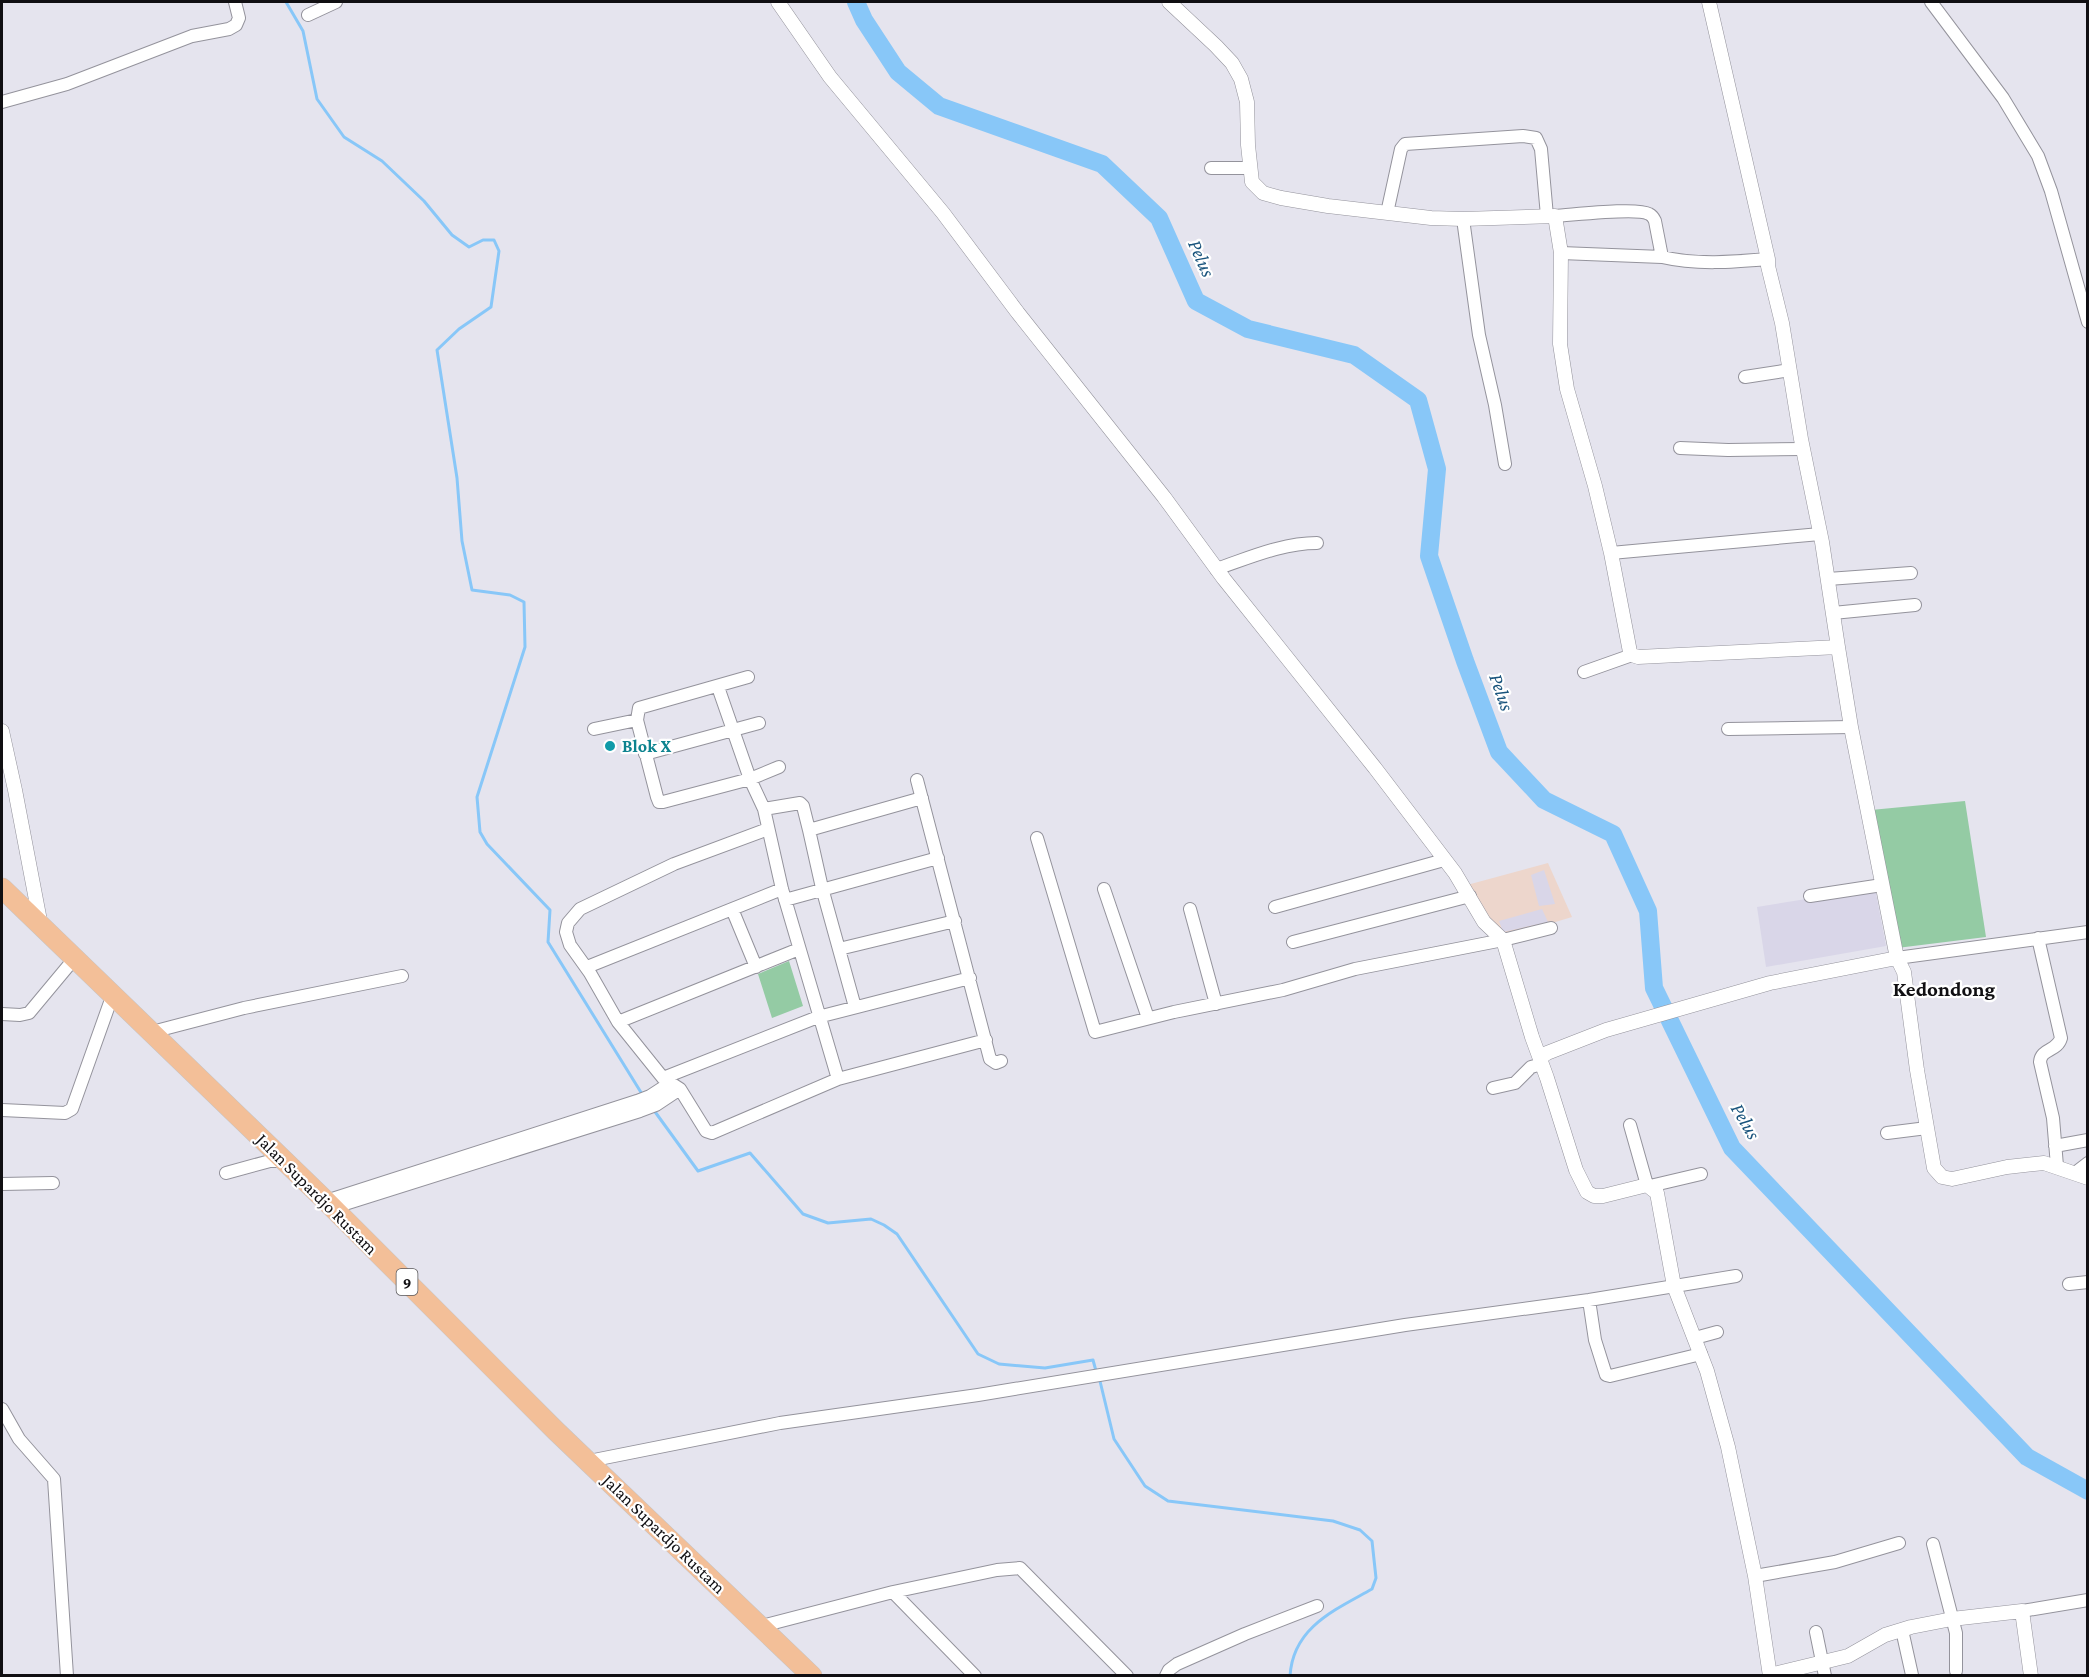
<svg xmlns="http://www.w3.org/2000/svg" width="2089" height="1677" viewBox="0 0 2089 1677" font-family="'Crimson Pro',serif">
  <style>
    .commercial { fill: #edd6cc }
    .built { fill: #d9d6e8 }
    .green { fill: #94cba4 }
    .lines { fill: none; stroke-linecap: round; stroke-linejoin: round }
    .stream { stroke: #88c7f8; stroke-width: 3 }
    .river { stroke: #88c7f8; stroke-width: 18 }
    .minor-casing { stroke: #94939c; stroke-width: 14 }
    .tertiary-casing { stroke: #94939c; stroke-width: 15 }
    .trunk-casing { stroke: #c6c5c6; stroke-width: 21 }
    .minor { stroke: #fff; stroke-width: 12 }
    .tertiary { stroke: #fff; stroke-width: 14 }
    .trunk { stroke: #f3bf98; stroke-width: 20 }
    .culture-dot { fill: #0f9aa8; stroke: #fff; stroke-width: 2 }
    .labels { text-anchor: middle; stroke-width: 4.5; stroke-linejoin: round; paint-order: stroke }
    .shield { fill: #fff; stroke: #585759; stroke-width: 1.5 }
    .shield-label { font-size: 16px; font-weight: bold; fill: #100f12 }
    .culture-label { font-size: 18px; font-weight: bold; fill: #0d838f; stroke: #fff; text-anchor: start }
    .street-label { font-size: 18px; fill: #100f12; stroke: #fff }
    .water-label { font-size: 20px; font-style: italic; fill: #18537c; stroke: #fff }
    .quarter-label { font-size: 21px; font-weight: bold; fill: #100f12; stroke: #fff }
  </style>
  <rect width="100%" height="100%" fill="#e5e4ee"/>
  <!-- commercial -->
  <path class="commercial" d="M1548,863L1572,917L1503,938L1467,885Z"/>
  <!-- built -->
  <path class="built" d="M1544,870L1555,904L1539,906L1531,875Z
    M1875,888L1886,946L1766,967L1757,907Z
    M1542,909L1548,922L1503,932L1499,921Z"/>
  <!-- green -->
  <path class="green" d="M1965,801L1986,937L1897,948L1871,810Z
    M789,961L803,1006L772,1018L758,974Z"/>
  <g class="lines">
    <!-- stream -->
    <path class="stream" d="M286,2L303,31L317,99L344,137L382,161L424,201L452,235L469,247L483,240H494L499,251L491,307L459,329L437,350L457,478L462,541L472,590L510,595L524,602L525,647L477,797L480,832L487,844L550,910L548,942L642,1094
      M653,1109L698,1171L750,1153L803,1214L828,1223L871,1219L884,1225L897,1234L978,1354L999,1364L1045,1368L1093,1360L1096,1371
      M1099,1377L1114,1439L1145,1486L1168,1501L1333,1521L1360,1530L1372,1541L1376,1578L1372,1589C1335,1610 1293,1627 1290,1676"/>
    <!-- river -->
    <path class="river" d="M856,2L864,20L898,72L939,106L1102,164L1159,218L1196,301L1248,329L1354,355L1418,400L1437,469L1429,556L1465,661L1499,752L1544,800L1613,834L1648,911L1654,988L1732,1148L2027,1457L2088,1491"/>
    <!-- minor casing -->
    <g class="minor-casing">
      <path id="minor" d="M1931,2L2003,98L2038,156L2051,191L2088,322
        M308,15L336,2
        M2,102L67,84L192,36L229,29L236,25L239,18L235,2
        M1211,168H1250
        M1387,213L1401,149L1405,144L1523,136L1536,138L1541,149L1547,216
        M1555,216C1573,215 1637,207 1649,214C1653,216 1653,217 1655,221L1662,257
        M1463,219L1479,335L1495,405L1505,464
        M1561,253L1662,257C1696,265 1733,262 1768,259
        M1745,377L1790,370
        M1680,448L1728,450L1803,449
        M1611,553L1820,534
        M1216,569C1249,558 1282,543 1317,543
        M1828,579L1911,573
        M1833,613L1915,605
        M1584,672L1632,655
        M748,677L639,708L637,720L657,797L659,802H663L750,779L779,767
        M718,687L750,779L764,809
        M594,729L637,720
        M1728,729L1851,727
        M645,754L759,723
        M917,780L990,1059L996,1063L1001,1061
        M768,829L674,864L580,909L568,923L566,932L570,945L590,973L618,1022L663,1078L680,1089L706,1131L712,1133L838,1079L986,1040
        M809,830L822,888L855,1007
        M1037,838L1095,1032L1174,1012L1283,990L1355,969L1503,940L1551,928
        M1104,889L1148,1018
        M1810,896L1882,885
        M785,900L938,858
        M1275,907L1444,860
        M732,909L756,967
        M1190,909L1216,1004
        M2038,938L2061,1038C2057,1052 2041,1048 2040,1062L2053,1118L2057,1166
        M1293,942L1470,896
        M839,949L955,921
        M1897,958L2088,932
        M587,967L782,889
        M2,1014L20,1015L29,1013L74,959
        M618,1022L799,949
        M152,1032L244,1008L402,976
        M663,1078L818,1017L970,978
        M838,1079L782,889L764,809L800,803L803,806L809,830L922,798
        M1493,1088L1515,1083L1531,1067L1542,1064
        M2,1110L65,1113L72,1109L113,994
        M1630,1125L1647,1185
        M1887,1133L1927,1128
        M2055,1146L2088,1140
        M226,1173L270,1161H284
        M2075,1173L2088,1163
        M2,1184L53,1183
        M1650,1186L1701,1174
        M326,1201L637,1101L650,1096L670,1083
        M332,1208L640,1111L656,1105L680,1089
        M2069,1284L2088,1282
        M1589,1300L1595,1340L1606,1375L1610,1376L1701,1354
        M1695,1338L1717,1332
        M2,1409L19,1439L54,1479L67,1676
        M589,1461L780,1423L978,1395L1405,1325L1589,1300L1736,1276
        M1933,1544L1956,1633V1671
        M1755,1576L1835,1562L1899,1543
        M893,1592L997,1570L1020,1568L1127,1676
        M2022,1611L2088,1600
        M762,1626L893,1592L975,1676
        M1902,1630L1912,1675
        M1816,1632L1825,1676
        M1166,1676L1169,1670L1177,1664L1245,1634L1317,1606"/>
    </g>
    <!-- tertiary casing -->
    <g class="tertiary-casing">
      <path id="tertiary" d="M778,2L830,77L943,213L1018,313L1164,497L1224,579L1375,768L1455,873L1484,922L1503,940L1532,1037L1547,1078L1576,1170L1587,1192L1594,1196H1603L1647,1185L1657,1193L1674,1286L1707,1371L1728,1447L1755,1576L1770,1676
        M1169,2L1216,46L1232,63L1241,79L1247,102L1248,145L1252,182L1263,193L1281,198L1328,206L1431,218L1463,219L1555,216L1561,253L1560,344L1567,389L1595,486L1611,553L1630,652L1632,655L1638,657L1838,647L1851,727L1897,958
        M1709,2L1768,259V266L1782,323L1801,439L1822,542L1838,647
        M2,731L15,790L41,926
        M1540,1058L1547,1053L1606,1030L1770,983L1897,958L1904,972L1917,1070L1934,1168L1942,1177L1952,1179L2007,1167L2044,1163L2088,1178
        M1770,1675L1848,1656L1885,1635L1911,1627L1952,1619L2022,1611L2031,1676"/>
    </g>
    <!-- trunk casing -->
    <g class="trunk-casing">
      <path id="trunk" d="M2,888L326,1201L556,1431L812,1676"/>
    </g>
    <!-- minor -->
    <use href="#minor" class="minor"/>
    <!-- tertiary -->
    <use href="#tertiary" class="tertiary"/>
    <!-- trunk -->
    <use href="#trunk" class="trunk"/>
  </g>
  <!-- markers -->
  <circle class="culture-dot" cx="610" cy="746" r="6"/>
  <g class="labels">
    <!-- shield labels -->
    <rect class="shield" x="396.5" y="1269" width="21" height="26" rx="4.5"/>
    <g class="shield-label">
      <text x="407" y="1288">9</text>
    </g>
    <!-- culture labels -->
    <g class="culture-label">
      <text x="622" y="752">Blok X</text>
    </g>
    <!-- street labels -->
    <g class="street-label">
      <text transform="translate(317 1194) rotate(45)" y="6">Jalan Supardjo Rustam</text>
      <text transform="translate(664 1534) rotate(44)" y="6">Jalan Supardjo Rustam</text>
    </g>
    <!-- water labels -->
    <g class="water-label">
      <text transform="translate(1202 258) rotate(66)" y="7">Pelus</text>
      <text transform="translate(1502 692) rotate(70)" y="7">Pelus</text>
      <text transform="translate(1746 1121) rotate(60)" y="7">Pelus</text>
    </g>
    <!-- quarter labels -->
    <g class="quarter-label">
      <text x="1944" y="996">Kedondong</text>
    </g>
  </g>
  <!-- border -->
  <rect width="2089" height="1677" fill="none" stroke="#100f12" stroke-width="6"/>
</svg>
